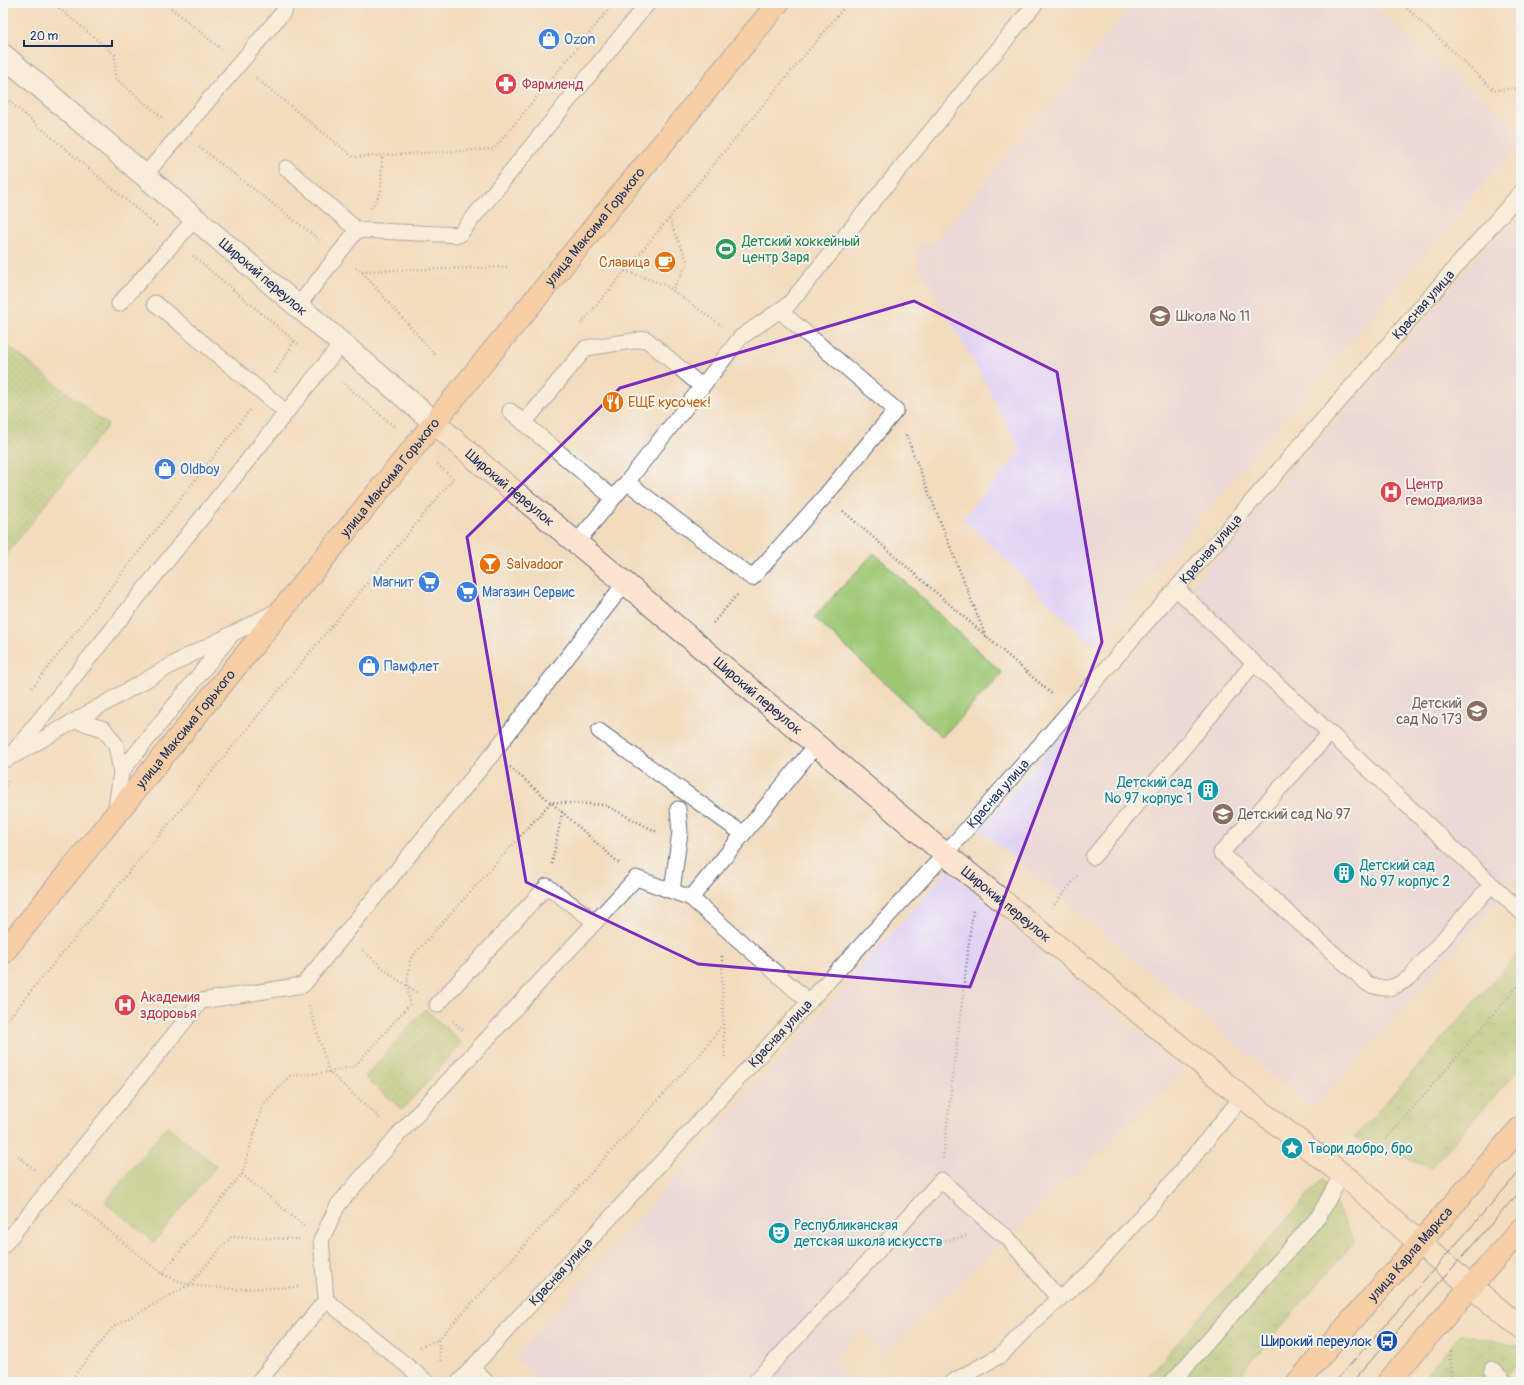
<svg xmlns="http://www.w3.org/2000/svg" width="1524" height="1385" viewBox="0 0 1524 1385" font-family="Pangolin,sans-serif">
  <style>
    .built { fill: #e1d4f3 }
    .grass { fill: url(#grass-tufts); stroke: #5c7b68 }
    .park { fill: url(#park-dots); stroke: #5c7b68 }
    .garden { fill: #9ec773; stroke: #5c7b68 }
    .lines { fill: none; stroke-linecap: round; stroke-linejoin: round }
    .lane-casing { stroke: #666c80; stroke-width: 17 }
    .street-casing { stroke: #666c80; stroke-width: 24 }
    .secondary-casing { stroke: #666c80; stroke-width: 24 }
    .primary-casing { stroke: #666c80; stroke-width: 24 }
    .path { stroke: #666c80; stroke-width: 2.5; stroke-dasharray: 1 3; stroke-linecap: butt }
    .lane { stroke: #fff; stroke-width: 15 }
    .street { stroke: #fff; stroke-width: 22 }
    .secondary { stroke: #fde4d0; stroke-width: 22 }
    .primary { stroke: #f9bc8a; stroke-width: 22 }
    .tram { stroke: #1b2f5e; stroke-width: 1 }
    .marked { fill: none; stroke: #7b2cbf; stroke-width: 3; stroke-linejoin: round }
    .labels { text-anchor: middle; stroke-width: 4; stroke-linejoin: round; paint-order: stroke }
    .shop-label { font-size: 14px; fill: #366cbe; stroke: #f6f6f2; text-anchor: start }
    .health-label { font-size: 14px; fill: #be3a42; stroke: #f6f6f2; text-anchor: start }
    .street-label { font-size: 14px; fill: #1b2f5e; stroke: #f6f6f2 }
    .leisure-label { font-size: 14px; fill: #27864d; stroke: #f6f6f2; text-anchor: start }
    .food-label { font-size: 14px; fill: #c56008; stroke: #f6f6f2; text-anchor: start }
    .education-label { font-size: 14px; fill: #785e54; stroke: #f6f6f2; text-anchor: start }
    .culture-label { font-size: 14px; fill: #0d838f; stroke: #f6f6f2; text-anchor: start }
    .transit-label { font-size: 14px; fill: #164399; stroke: #f6f6f2; text-anchor: end }
  </style>
  <defs>
    <pattern id="grass-tufts" width="24" height="20" patternUnits="userSpaceOnUse"><rect width="24" height="20" fill="#9ec773"/><path d="M3 7l-1-3M5 7V3M7 7l1-3M15 17l-1-3M17 17v-4M19 17l1-3" fill="none" stroke="#80a262"/></pattern>
    <pattern id="park-dots" width="8" height="8" patternUnits="userSpaceOnUse"><rect width="8" height="8" fill="#9ec773"/><path d="M2 2h.1M6 6h.1" fill="none" stroke="#80a262" stroke-width="1.8" stroke-linecap="round"/></pattern>
  </defs>
  <rect width="100%" height="100%" fill="#f6f6f2"/>
  <filter id="ink" filterUnits="userSpaceOnUse"><feTurbulence type="fractalNoise" baseFrequency=".025" numOctaves="2"/><feDisplacementMap in="SourceGraphic" scale="8" xChannelSelector="R" yChannelSelector="G"/><feConvolveMatrix kernelMatrix="1 2 1 2 8 2 1 2 1" color-interpolation-filters="sRGB"/></filter>
  <filter id="wash" filterUnits="userSpaceOnUse"><feTurbulence type="fractalNoise" baseFrequency=".012" numOctaves="4" result="noise"/><feDisplacementMap in="SourceGraphic" scale="16" xChannelSelector="R" yChannelSelector="G"/><feGaussianBlur stdDeviation="0.9" result="paint"/><feColorMatrix in="noise" values="0 0 0 0 0 0 0 0 0 0 0 0 0 0 0 0 0 1.4 0 .05"/><feComposite in="paint" operator="in"/></filter>
  <g filter="url(#wash)">
    <rect width="100%" height="100%" fill="#f2dcbe"/>
    <!-- built -->
    <path class="built" d="M1134,3H1367L1521,131V141L1092,645L963,518L1021,451L976,365L919,268L918,245L935,242Z
      M1521,205V876L1313,1109L980,830L1261,505L1405,343Z
      M948,870L1184,1071L884,1353L862,1330L831,1360L852,1382H543L515,1358Z"/>
    <!-- grass -->
    <path class="grass" d="M1521,950V1066L1431,1168L1354,1138Z
      M1323,1178L1354,1242L1233,1382H1143Z
      M1461,1334L1521,1347V1359L1501,1382H1420Z"/>
    <!-- park -->
    <path class="park" d="M3,342L108,425L3,559Z
      M425,1009L462,1043L402,1110L365,1077Z"/>
    <!-- garden -->
    <path class="garden" d="M874,553L1002,673L942,737L814,617Z
      M167,1126L216,1166L154,1242L105,1202Z"/>
  </g>
  <g filter="url(#ink)">
    <g class="lines">
      <!-- lane casing -->
      <g class="lane-casing">
        <g id="lane">
          <path d="M286,168L357,230"/>
          <path d="M145,175L285,10"/>
          <path d="M155,303L286,412"/>
          <path d="M119,304L196,218"/>
          <path d="M298,306L357,230L459,235L648,3"/>
          <path d="M510,411L613,498"/>
          <path d="M524,423L586,348L646,339L702,387"/>
          <path d="M627,482L752,578L825,496L896,410L780,311"/>
          <path d="M576,543L627,482L741,337L789,304L1036,3"/>
          <path d="M1176,588L1254,663"/>
          <path d="M77,721L104,729L116,745L121,772L115,815"/>
          <path d="M599,731L743,834"/>
          <path d="M15,755L184,658L232,634"/>
          <path d="M8,759L342,343"/>
          <path d="M121,772L232,634L277,611"/>
          <path d="M1093,857L1254,663L1330,733"/>
          <path d="M1491,885L1409,978C1392,989 1387,991 1368,984L1221,853L1330,733L1521,912"/>
          <path d="M672,891L680,832L678,809"/>
          <path d="M691,898L809,1002"/>
          <path d="M437,1005L547,886L595,922"/>
          <path d="M3,1246L201,1001L303,985L493,753L625,583"/>
          <path d="M326,1300L321,1240L338,1205L398,1135L636,878L691,898L816,745"/>
          <path d="M473,1368L486,1382"/>
          <path d="M1492,1369L1505,1382"/>
          <path d="M258,1382L326,1300L427,1382"/>
          <path id="s1" d="M459,1382L945,854L1521,192"/>
          <path d="M755,1382L876,1253L941,1180L998,1231L1007,1237L1059,1299"/>
          <path d="M952,1382L1001,1355L1025,1330L1059,1299L1086,1277L1175,1179L1242,1097"/>
          <path d="M1172,1382L1319,1216L1342,1174"/>
        </g>
      </g>
      <!-- street casing -->
      <g class="street-casing">
        <g id="street">
          <path id="s2" d="M3,55L435,423"/>
        </g>
      </g>
      <!-- secondary casing -->
      <g class="secondary-casing">
        <g id="secondary">
          <path id="s3" d="M435,423L486,468L625,583L945,854L1242,1097L1351,1181L1419,1243L1521,1328"/>
        </g>
      </g>
      <!-- primary casing -->
      <g class="primary-casing">
        <g id="primary">
          <path id="s4" d="M3,953L468,381L778,3"/>
          <path id="s5" d="M1298,1382L1521,1127"/>
          <path d="M1388,1382L1521,1229"/>
        </g>
      </g>
      <!-- path -->
      <path class="path" d="M53,3L115,55V78L164,119
        M165,3L221,49
        M996,3L1002,8
        M1401,3L1494,90L1521,88
        M3,9L8,3
        M256,78L353,157L494,149L614,3
        M3,96L158,227
        M199,147L320,240
        M371,208L381,192L382,155
        M669,219L688,263L672,290
        M193,256L298,344
        M356,268L361,271L436,356
        M362,271L509,267
        M625,271L665,285L722,326
        M581,324L848,3
        M275,373L295,340
        M341,381L396,428
        M906,435L986,637
        M843,511L1053,695
        M713,623L737,595
        M32,688L250,410
        M510,767L562,812L619,863
        M3,788L8,781
        M552,864L562,812
        M1052,908L1078,875
        M362,950L395,978L418,993
        M309,1006L329,1072L381,1119
        M453,1021L464,1031
        M723,1024L725,1059
        M3,1025L453,479L436,463
        M1386,1139L1521,982
        M18,1156L35,1170
        M943,1158L973,910
        M70,1199L162,1274L189,1285L234,1289L301,1287
        M304,1226L242,1174L263,1105L290,1076L329,1072L355,1066L410,1004L407,986L410,959L551,802L605,805L657,832
        M914,1246L968,1236
        M162,1274L242,1174
        M438,1340L441,1363
        M420,1347L438,1340L703,1051L723,1024L722,956
        M1451,1351L1452,1382
        M69,1382L113,1327L189,1285L231,1237L299,1239"/>
      <!-- lane -->
      <use href="#lane" class="lane"/>
      <!-- street -->
      <use href="#street" class="street"/>
      <!-- secondary -->
      <use href="#secondary" class="secondary"/>
      <!-- primary -->
      <use href="#primary" class="primary"/>
      <!-- tram -->
      <path class="tram" d="M1335,1382L1521,1170
        M1352,1382L1521,1190"/>
    </g>
  </g>
  <!-- marked area -->
  <path d="M0 0H1524V1385H0ZM914,301L1057,372L1102,642L970,987L698,964L526,882L467,537L620,388Z" fill="#f2dcbe" fill-opacity=".55" fill-rule="evenodd"/>
  <path class="marked" d="M914,301L1057,372L1102,642L970,987L698,964L526,882L467,537L620,388Z"/>
  <!-- icons -->
  <defs>
    <g id="shop-disc" transform="scale(1.15)"><circle r="9.5" fill="#3f7fe0" stroke="#f6f6f2"/><path d="M-5-2.5h2.3a2.7 3.5 0 0 1 5.4 0H5L5.5 6h-11ZM-1.5-2.5h3a1.5 2.3 0 0 0-3 0Z" fill="#fff"/></g>
    <g id="pharmacy-disc" transform="scale(1.15)"><circle r="9.5" fill="#e0444e" stroke="#f6f6f2"/><path d="M-2-6h4v4h4v4h-4v4h-4v-4h-4v-4h4Z" fill="#fff"/></g>
    <g id="stadium-disc" transform="scale(1.15)"><circle r="9.5" fill="#2e9e5b" stroke="#f6f6f2"/><path d="M0-5a6.5 5 0 1 0 0 10a6.5 5 0 1 0 0-10ZM-3.5-1.8h7v3.6h-7Z" fill="#fff"/></g>
    <g id="cafe-disc" transform="scale(1.15)"><circle r="9.5" fill="#e8710a" stroke="#f6f6f2"/><path d="M-5.5-4.5H6V0H3Q3 3.5 0 3.5H-2.5Q-5.5 3.5-5.5 0ZM3-3.2v2h1.7v-2ZM-6 4.5H4V6H-6Z" fill="#fff"/></g>
    <g id="school-disc" transform="scale(1.15)"><circle r="9.5" fill="#8d6e63" stroke="#f6f6f2"/><path d="M0-5L7-2L0 1L-7-2ZM-4 1L0 2.5L4 1V4Q0 6-4 4Z" fill="#fff"/></g>
    <g id="restaurant-disc" transform="scale(1.15)"><circle r="9.5" fill="#e8710a" stroke="#f6f6f2"/><path d="M-5-6h1v4h1v-4h1v4h1v-4h1v5L-1.5 .5V6h-2V.5L-5-1ZM5-6V6H3V1.5H1.5Q1.5-4 5-6Z" fill="#fff"/></g>
    <g id="hospital-disc" transform="scale(1.15)"><circle r="9.5" fill="#e0444e" stroke="#f6f6f2"/><path d="M-5-5h3v3.5h4V-5h3V5h-3V1.5h-4V5h-3Z" fill="#fff"/></g>
    <g id="bar-disc" transform="scale(1.15)"><circle r="9.5" fill="#e8710a" stroke="#f6f6f2"/><path d="M-6-5H6L.8 .8V4.5H3.5V6h-7V4.5H-.8V.8Z" fill="#fff"/></g>
    <g id="supermarket-disc" transform="scale(1.15)"><circle r="9.5" fill="#3f7fe0" stroke="#f6f6f2"/><path d="M-6-5.5h2.5l.6 2H6L4.5 2H-2.5L-4.4-4H-6ZM-1.5 3.2a1.3 1.3 0 1 0 .1 0ZM3 3.2a1.3 1.3 0 1 0 .1 0Z" fill="#fff"/></g>
    <g id="building-disc" transform="scale(1.15)"><circle r="9.5" fill="#0f9aa8" stroke="#f6f6f2"/><path d="M-4-6H4V6H1V3H-1V6H-4ZM-2.5-4.3h1.7v1.8h-1.7ZM.8-4.3h1.7v1.8H.8ZM-2.5-1h1.7V.8h-1.7ZM.8-1h1.7V.8H.8Z" fill="#fff"/></g>
    <g id="sight-disc" transform="scale(1.15)"><circle r="9.5" fill="#0f9aa8" stroke="#f6f6f2"/><path d="M0-6L1.8-2.2L6-1.7L2.9 1.2L3.7 5.4L0 3.3L-3.7 5.4L-2.9 1.2L-6-1.7L-1.8-2.2Z" fill="#fff"/></g>
    <g id="theatre-disc" transform="scale(1.15)"><circle r="9.5" fill="#0f9aa8" stroke="#f6f6f2"/><path d="M-5-5.5Q0-4 5-5.5V0Q5 5 0 6Q-5 5-5 0ZM-3.3-2.5H-1v1.5H-3.3ZM1-2.5H3.3v1.5H1ZM-2.8 1Q0 5.5 2.8 1Z" fill="#fff"/></g>
    <g id="bus-disc" transform="scale(1.15)"><circle r="9.5" fill="#1a4fb4" stroke="#f6f6f2"/><path d="M-5-6H5V4H4V6H2V4H-2V6H-4V4H-5ZM-3.5-4V0h7V-4ZM-3.5 1.2v1.5H-2V1.2ZM2 1.2v1.5H3.5V1.2Z" fill="#fff"/></g>
  </defs>
  <g fill-rule="evenodd">
    <use href="#shop-disc" x="549" y="39"/>
    <use href="#pharmacy-disc" x="506" y="84"/>
    <use href="#stadium-disc" x="726" y="249"/>
    <use href="#cafe-disc" x="665" y="262"/>
    <use href="#school-disc" x="1160" y="316"/>
    <use href="#restaurant-disc" x="613" y="402"/>
    <use href="#shop-disc" x="165" y="469"/>
    <use href="#hospital-disc" x="1391" y="492"/>
    <use href="#bar-disc" x="490" y="564"/>
    <use href="#supermarket-disc" x="429" y="582"/>
    <use href="#supermarket-disc" x="467" y="592"/>
    <use href="#shop-disc" x="369" y="666"/>
    <use href="#school-disc" x="1477" y="711"/>
    <use href="#building-disc" x="1208" y="790"/>
    <use href="#school-disc" x="1223" y="814"/>
    <use href="#building-disc" x="1344" y="873"/>
    <use href="#hospital-disc" x="125" y="1005"/>
    <use href="#sight-disc" x="1292" y="1148"/>
    <use href="#theatre-disc" x="779" y="1233"/>
    <use href="#bus-disc" x="1387" y="1341"/>
  </g>
  <g class="labels">
    <!-- shop labels -->
    <g class="shop-label">
      <text x="564" y="44">Ozon</text>
      <text x="180" y="474">Oldboy</text>
      <text x="414" y="587" text-anchor="end">Магнит</text>
      <text x="482" y="597">Магазин Сервис</text>
      <text x="384" y="671">Памфлет</text>
    </g>
    <!-- health labels -->
    <g class="health-label">
      <text x="522" y="89">Фармленд</text>
      <text x="1406" y="489">Центр<tspan x="1406" dy="16">гемодиализа</tspan></text>
      <text x="140" y="1002">Академия<tspan x="140" dy="16">здоровья</tspan></text>
    </g>
    <!-- street labels -->
    <g class="street-label">
      <text dy="5" stroke="none"><textPath href="#s4" startOffset="937">улица Максима Горького</textPath></text>
      <text dy="5" stroke="none"><textPath href="#s2" startOffset="342">Широкий переулок</textPath></text>
      <text dy="5" stroke="none"><textPath href="#s1" startOffset="1446">Красная улица</textPath></text>
      <text dy="5" stroke="none"><textPath href="#s4" startOffset="613">улица Максима Горького</textPath></text>
      <text dy="5" stroke="none"><textPath href="#s3" startOffset="99">Широкий переулок</textPath></text>
      <text dy="5" stroke="none"><textPath href="#s1" startOffset="1122">Красная улица</textPath></text>
      <text dy="5" stroke="none"><textPath href="#s3" startOffset="423">Широкий переулок</textPath></text>
      <text dy="5" stroke="none"><textPath href="#s4" startOffset="289">улица Максима Горького</textPath></text>
      <text dy="5" stroke="none"><textPath href="#s1" startOffset="798">Красная улица</textPath></text>
      <text dy="5" stroke="none"><textPath href="#s3" startOffset="747">Широкий переулок</textPath></text>
      <text dy="5" stroke="none"><textPath href="#s1" startOffset="474">Красная улица</textPath></text>
      <text dy="5" stroke="none"><textPath href="#s5" startOffset="170">улица Карла Маркса</textPath></text>
      <text dy="5" stroke="none"><textPath href="#s1" startOffset="150">Красная улица</textPath></text>
    </g>
    <!-- leisure labels -->
    <g class="leisure-label">
      <text x="742" y="246">Детский хоккейный<tspan x="742" dy="16">центр Заря</tspan></text>
    </g>
    <!-- food labels -->
    <g class="food-label">
      <text x="650" y="267" text-anchor="end">Славица</text>
      <text x="628" y="407">ЕЩЁ кусочек!</text>
      <text x="506" y="569">Salvadoor</text>
    </g>
    <!-- education labels -->
    <g class="education-label">
      <text x="1176" y="321">Школа № 11</text>
      <text x="1462" y="708" text-anchor="end">Детский<tspan x="1462" dy="16">сад № 173</tspan></text>
      <text x="1238" y="819">Детский сад № 97</text>
    </g>
    <!-- culture labels -->
    <g class="culture-label">
      <text x="1192" y="787" text-anchor="end">Детский сад<tspan x="1192" dy="16">№ 97 корпус 1</tspan></text>
      <text x="1360" y="870">Детский сад<tspan x="1360" dy="16">№ 97 корпус 2</tspan></text>
      <text x="1308" y="1153">Твори добро, бро</text>
      <text x="794" y="1230">Республиканская<tspan x="794" dy="16">детская школа искусств</tspan></text>
    </g>
    <!-- transit labels -->
    <g class="transit-label">
      <text x="1372" y="1346">Широкий переулок</text>
    </g>
  </g>
  <!-- margin -->
  <rect width="1524" height="1385" fill="none" stroke="#f6f6f2" stroke-width="16"/>
  <!-- scale -->
  <path d="M24 40v6h88v-6" fill="none" stroke="#1b2f5e" stroke-width="2"/>
  <text x="30" y="40" font-size="12" fill="#1b2f5e" stroke="#f6f6f2" stroke-width="3" paint-order="stroke">20 m</text>
</svg>
